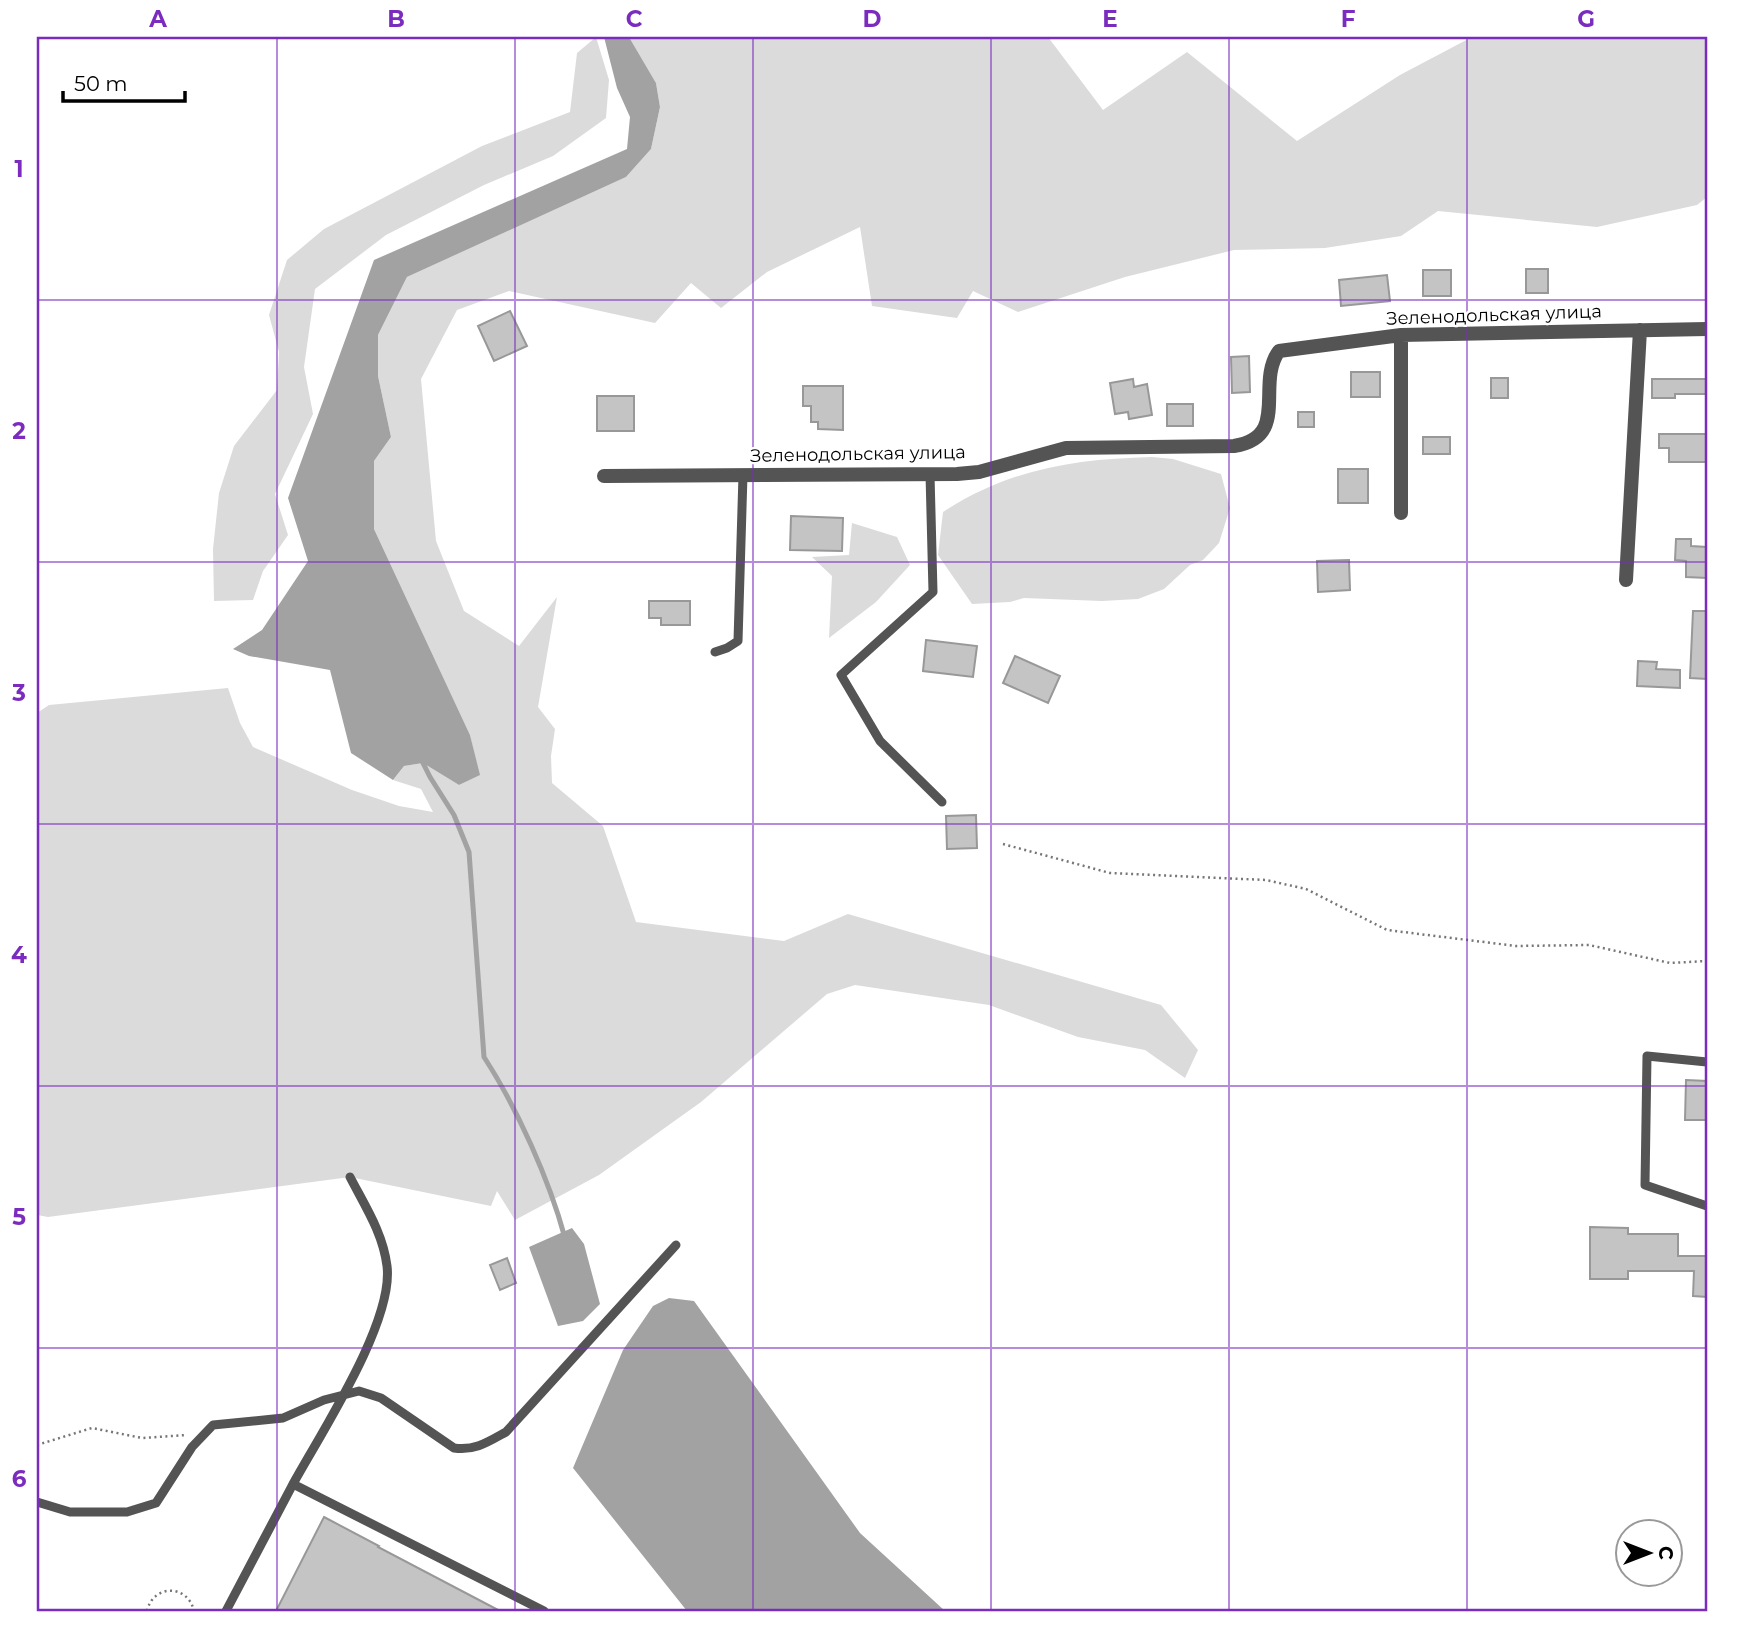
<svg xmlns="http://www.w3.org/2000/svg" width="1744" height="1648" viewBox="0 0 1744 1648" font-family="Montserrat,sans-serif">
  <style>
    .green { fill: #dbdbdb }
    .water { fill: #a2a2a2 }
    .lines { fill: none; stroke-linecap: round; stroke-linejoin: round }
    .stream { stroke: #a2a2a2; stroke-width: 5 }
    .building { fill: #c4c4c4; stroke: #989898; stroke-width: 2 }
    .path { stroke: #767676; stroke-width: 2.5; stroke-dasharray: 2 3.5; stroke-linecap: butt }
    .service { stroke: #545454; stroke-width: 9 }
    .minor { stroke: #545454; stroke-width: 14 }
    .grid { fill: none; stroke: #7b2cbf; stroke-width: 2; stroke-opacity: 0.55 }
    .labels { text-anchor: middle; stroke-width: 5; stroke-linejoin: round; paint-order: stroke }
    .street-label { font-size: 18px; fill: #000; stroke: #fff }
    .neatline { fill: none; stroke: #7b2cbf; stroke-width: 2.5 }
    .grid-label { font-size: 23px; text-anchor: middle; font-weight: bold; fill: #7b2cbf }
  </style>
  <rect width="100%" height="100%" fill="#fff"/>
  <!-- green -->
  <path class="green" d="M596,37L609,80L606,118L553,156L484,185L386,235L315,289L304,367L313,414L275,494L288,535L263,571L253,600L214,601L213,549L219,493L234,446L277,390L279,352L269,315L287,260L324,229L482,146L570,112L577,53Z
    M629,37H1048L1103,110L1187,52L1297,141L1400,75L1472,37H1707V197L1697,205L1597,227L1438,211L1401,236L1325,248L1234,250L1125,277L1018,312L973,291L957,318L872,306L860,227L767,272L721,308L691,283L655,323L509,291L457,310L421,379L436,541L464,611L519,646L557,597L538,707L555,729L551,756L552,783L603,826L636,922L784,941L848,914L1161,1005L1198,1050L1185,1078L1145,1050L1078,1037L989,1005L855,985L827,994L701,1102L599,1175L515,1220L497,1191L491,1206L350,1177L48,1217L37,1215V713L49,705L228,688L240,723L253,747L352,790L399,806L433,812L421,789L393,780L404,766L423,763L459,785L479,775L470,735L374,529V461L391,437L378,376V335L407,277L626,177L651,149L660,107L656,83Z
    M1152,457L1173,459L1221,474L1230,508L1219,543L1203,560L1190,565L1164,589L1138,599L1102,601L1024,598L1010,602L972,604L938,555L943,512C1009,469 1074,459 1152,457Z
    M852,523L897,537L910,565L876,602L829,638L832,576L812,557L849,555Z"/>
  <!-- water -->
  <path class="water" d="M604,37H629L656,83L660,107L651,149L626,177L407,277L378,335V376L391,437L374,461V529L470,735L480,775L459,785L423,763L404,766L393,780L351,753L330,670L249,656L233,649L262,630L308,561L288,498L374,260L627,149L630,117L617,88Z
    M572,1228L584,1244L600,1304L583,1321L558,1326L529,1247Z
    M669,1298L694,1301L860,1533L945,1611H687L573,1468L623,1350L653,1306Z"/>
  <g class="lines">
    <!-- stream -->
    <path class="stream" d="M420,757L430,777L454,815L469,852L484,1057C517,1108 549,1179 565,1238"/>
  </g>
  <!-- building -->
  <path class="building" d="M1526,269H1548V293H1526Z
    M1423,270H1451V296H1423Z
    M1387,275L1390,301L1341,306L1339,280Z
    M510,311L527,346L494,361L478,326Z
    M1249,356L1250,392L1232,393L1231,357Z
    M1351,372H1380V397H1351Z
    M1491,378H1508V398H1491Z
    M1133,379L1134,387L1147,384L1152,415L1129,419L1128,412L1115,414L1110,383Z
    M1652,379H1707V394H1675V398H1652Z
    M803,386H843V430L818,429V422H811V406H803Z
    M597,396H634V431H597Z
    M1167,404H1193V426H1167Z
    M1298,412H1314V427H1298Z
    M1659,434H1707V462H1669V448H1659Z
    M1423,437H1450V454H1423Z
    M1338,469H1368V503H1338Z
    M791,516L843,518L842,551L790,550Z
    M1676,539H1691V546L1707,547V578L1686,577V561L1675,560Z
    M1349,560L1350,590L1318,592L1317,561Z
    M649,601H690V625H661V618H649Z
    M1693,611H1707V679L1690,678Z
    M926,640L977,646L973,677L923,671Z
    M1015,656L1060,676L1048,703L1003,683Z
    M1638,661L1657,662L1656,669L1680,670V688L1637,686Z
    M976,815L977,848L947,849L946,816Z
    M1686,1080L1707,1081V1120H1685Z
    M1590,1227L1628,1228V1234H1678V1256H1707V1297L1693,1296L1694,1271H1628V1279H1590Z
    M507,1258L516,1283L500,1290L490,1265Z
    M324,1517L379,1546L378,1547L500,1611H276Z"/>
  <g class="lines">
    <!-- path -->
    <path class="path" d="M1003,844L1110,873L1266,880L1306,889L1387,930L1516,946L1589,945L1670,963L1707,961
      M37,1445L92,1428L142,1438L187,1435
      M147,1611C153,1584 188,1584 194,1611"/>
    <!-- service -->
    <path class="service" d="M930,474L933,592L841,675L880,741L942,802
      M715,652L727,648L738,641L743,475
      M1707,1062L1647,1056L1645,1185L1707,1206
      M293,1484C321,1433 394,1322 387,1266C383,1233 365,1206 350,1177
      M37,1502L70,1512H127L156,1503L192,1447L213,1425L283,1418L324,1400L359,1391L381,1398L454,1448C475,1451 488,1442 506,1432L676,1245
      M226,1611L293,1484L544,1611"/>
    <!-- minor -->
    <path class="minor" d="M1401,335V513
      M604,476L957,474L979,472L1066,448L1234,446C1291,437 1255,384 1279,351L1401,335L1707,329
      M1626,580L1640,330"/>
  </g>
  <!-- grid -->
  <path class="grid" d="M277,37V1611M515,37V1611M753,37V1611M991,37V1611M1229,37V1611M1467,37V1611M37,300H1707M37,562H1707M37,824H1707M37,1086H1707M37,1348H1707"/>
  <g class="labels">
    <!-- street labels -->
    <g class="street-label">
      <text transform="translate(1494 315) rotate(-2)" y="6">Зеленодольская улица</text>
      <text transform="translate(858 454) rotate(-1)" y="6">Зеленодольская улица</text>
    </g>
  </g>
  <!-- border -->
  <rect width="1744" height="1648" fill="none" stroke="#ffffff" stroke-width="77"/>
  <!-- north arrow -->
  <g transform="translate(1649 1553) rotate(90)"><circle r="33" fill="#ffffff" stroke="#999999" stroke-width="2"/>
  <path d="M0-5L12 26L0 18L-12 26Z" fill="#000000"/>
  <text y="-10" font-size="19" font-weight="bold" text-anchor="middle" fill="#000000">С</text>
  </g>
  <!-- scale -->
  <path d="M63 91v10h122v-10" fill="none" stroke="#000000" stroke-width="3.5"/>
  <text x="74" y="91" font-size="21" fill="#000000" stroke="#ffffff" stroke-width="5" paint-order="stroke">50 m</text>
  <rect x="38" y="38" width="1668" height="1572" class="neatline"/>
  <g class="grid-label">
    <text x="158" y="27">A</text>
    <text x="396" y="27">B</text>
    <text x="634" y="27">C</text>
    <text x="872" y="27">D</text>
    <text x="1110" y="27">E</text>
    <text x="1348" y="27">F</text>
    <text x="1586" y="27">G</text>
    <text x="19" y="177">1</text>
    <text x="19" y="439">2</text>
    <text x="19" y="701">3</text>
    <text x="19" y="963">4</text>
    <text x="19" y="1225">5</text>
    <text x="19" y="1487">6</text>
  </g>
</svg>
